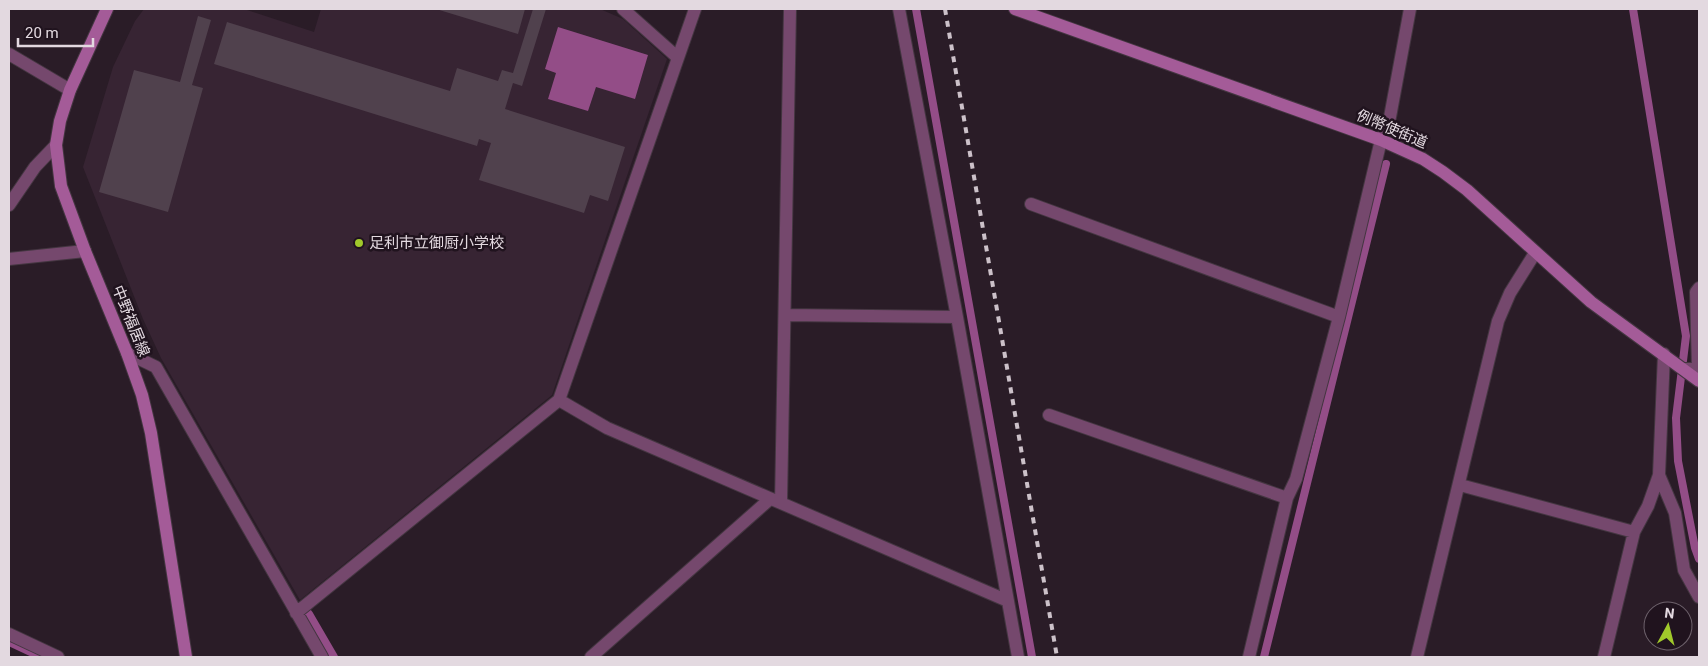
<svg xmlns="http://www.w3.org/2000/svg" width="1708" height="666" viewBox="0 0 1708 666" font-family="Roboto,'Noto Sans JP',sans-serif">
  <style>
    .built { fill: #372433 }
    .water { fill: #934d87 }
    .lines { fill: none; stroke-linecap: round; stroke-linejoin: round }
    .stream { stroke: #934d87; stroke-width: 8 }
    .building { fill: #50414d }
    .minor-casing { stroke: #443641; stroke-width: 14 }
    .secondary-casing { stroke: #443641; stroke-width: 14 }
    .minor { stroke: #75486d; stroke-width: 12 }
    .secondary { stroke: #a45b98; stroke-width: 12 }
    .rail { stroke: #ccc1c9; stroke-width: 4; stroke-dasharray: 6 6; stroke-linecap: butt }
    .poi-dot { fill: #a1c92b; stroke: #20131e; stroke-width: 2 }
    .labels { text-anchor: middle; stroke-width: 5; stroke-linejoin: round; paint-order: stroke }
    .street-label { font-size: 15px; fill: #e3d9e0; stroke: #20131e }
    .poi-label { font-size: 15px; fill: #e3d9e0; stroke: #20131e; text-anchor: start }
  </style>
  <rect width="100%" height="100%" fill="#2a1c27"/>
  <!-- built -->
  <path class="built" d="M144,9H244L314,32L321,9H600L623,19L667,59L552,395L300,600L161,358L143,319L83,167L113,67L135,21Z"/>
  <!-- water -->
  <path class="water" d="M558,27L648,55L635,99L596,87L588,111L548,99L556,73L545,69Z"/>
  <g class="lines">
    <!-- stream -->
    <path class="stream" d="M916,9L1032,657
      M1633,9L1686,336L1676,418L1678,461L1695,548L1699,559
      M309,614L334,657
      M9,642L41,657
      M1264,657L1386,164"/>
  </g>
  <!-- building -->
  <path class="building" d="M436,9H525L518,34Z
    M533,9H546L522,86L513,83L505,109L625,147L608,201L590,195L584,213L479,180L491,143L479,139L477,146L214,64L227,22L450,91L457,68L498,81L502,70L513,73Z
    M198,16L211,20L192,85L203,88L168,212L99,192L134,70L180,82Z"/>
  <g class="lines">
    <!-- minor casing -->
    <g class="minor-casing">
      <path id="minor" d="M623,9L677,57
        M899,9L957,317L1018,657
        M9,54L70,90
        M1031,204L1339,317
        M9,205L35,167L56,145
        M9,259L85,251
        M785,315L957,317
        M127,353L156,367L322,657
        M1684,369H1698L1696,292L1699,288
        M559,400L607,428L1008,601
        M1049,415L1287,498
        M1659,475L1675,513L1684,570L1699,597
        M1460,485L1634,532
        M781,503L790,9
        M296,613L559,400L695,9
        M9,634L58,657
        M591,657L770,499
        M1249,657L1287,498L1296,479L1339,317L1381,140L1390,117L1410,9
        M1417,657L1498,321L1510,293L1535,253
        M1604,657L1634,532L1648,506L1659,475L1664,354"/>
    </g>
    <!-- secondary casing -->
    <g class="secondary-casing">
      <path id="secondary" d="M107,9L70,90L60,121L56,145L61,186L85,251L127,353L142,395L151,433L186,657
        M1015,9L1381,140L1423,159L1443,172L1467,190L1591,302L1699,381"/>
    </g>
    <!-- minor -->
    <use href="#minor" class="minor"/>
    <!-- secondary -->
    <use href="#secondary" class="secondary"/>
    <!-- rail -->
    <path class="rail" d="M945,9L1057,657"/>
  </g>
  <!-- markers -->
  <circle class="poi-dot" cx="359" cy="243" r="5"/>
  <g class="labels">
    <!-- street labels -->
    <g class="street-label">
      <text transform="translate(1392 129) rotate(23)" y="5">例幣使街道</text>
      <text transform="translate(131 321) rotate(68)" y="5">中野福居線</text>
    </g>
    <!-- poi labels -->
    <g class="poi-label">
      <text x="369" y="248">足利市立御厨小学校</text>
    </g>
  </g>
  <!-- border -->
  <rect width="1708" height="666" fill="none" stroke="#e3d9e0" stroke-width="20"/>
  <!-- north arrow -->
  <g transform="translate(1668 626) rotate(7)"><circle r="24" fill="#20131e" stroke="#6e626c"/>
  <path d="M0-4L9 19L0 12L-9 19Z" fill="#a1c92b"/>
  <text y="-8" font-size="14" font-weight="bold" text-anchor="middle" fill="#e3d9e0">N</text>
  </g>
  <!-- scale -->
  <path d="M18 38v8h75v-8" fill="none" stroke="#e3d9e0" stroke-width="2.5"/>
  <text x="25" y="38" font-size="15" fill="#e3d9e0" stroke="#20131e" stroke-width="4" paint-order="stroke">20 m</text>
</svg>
